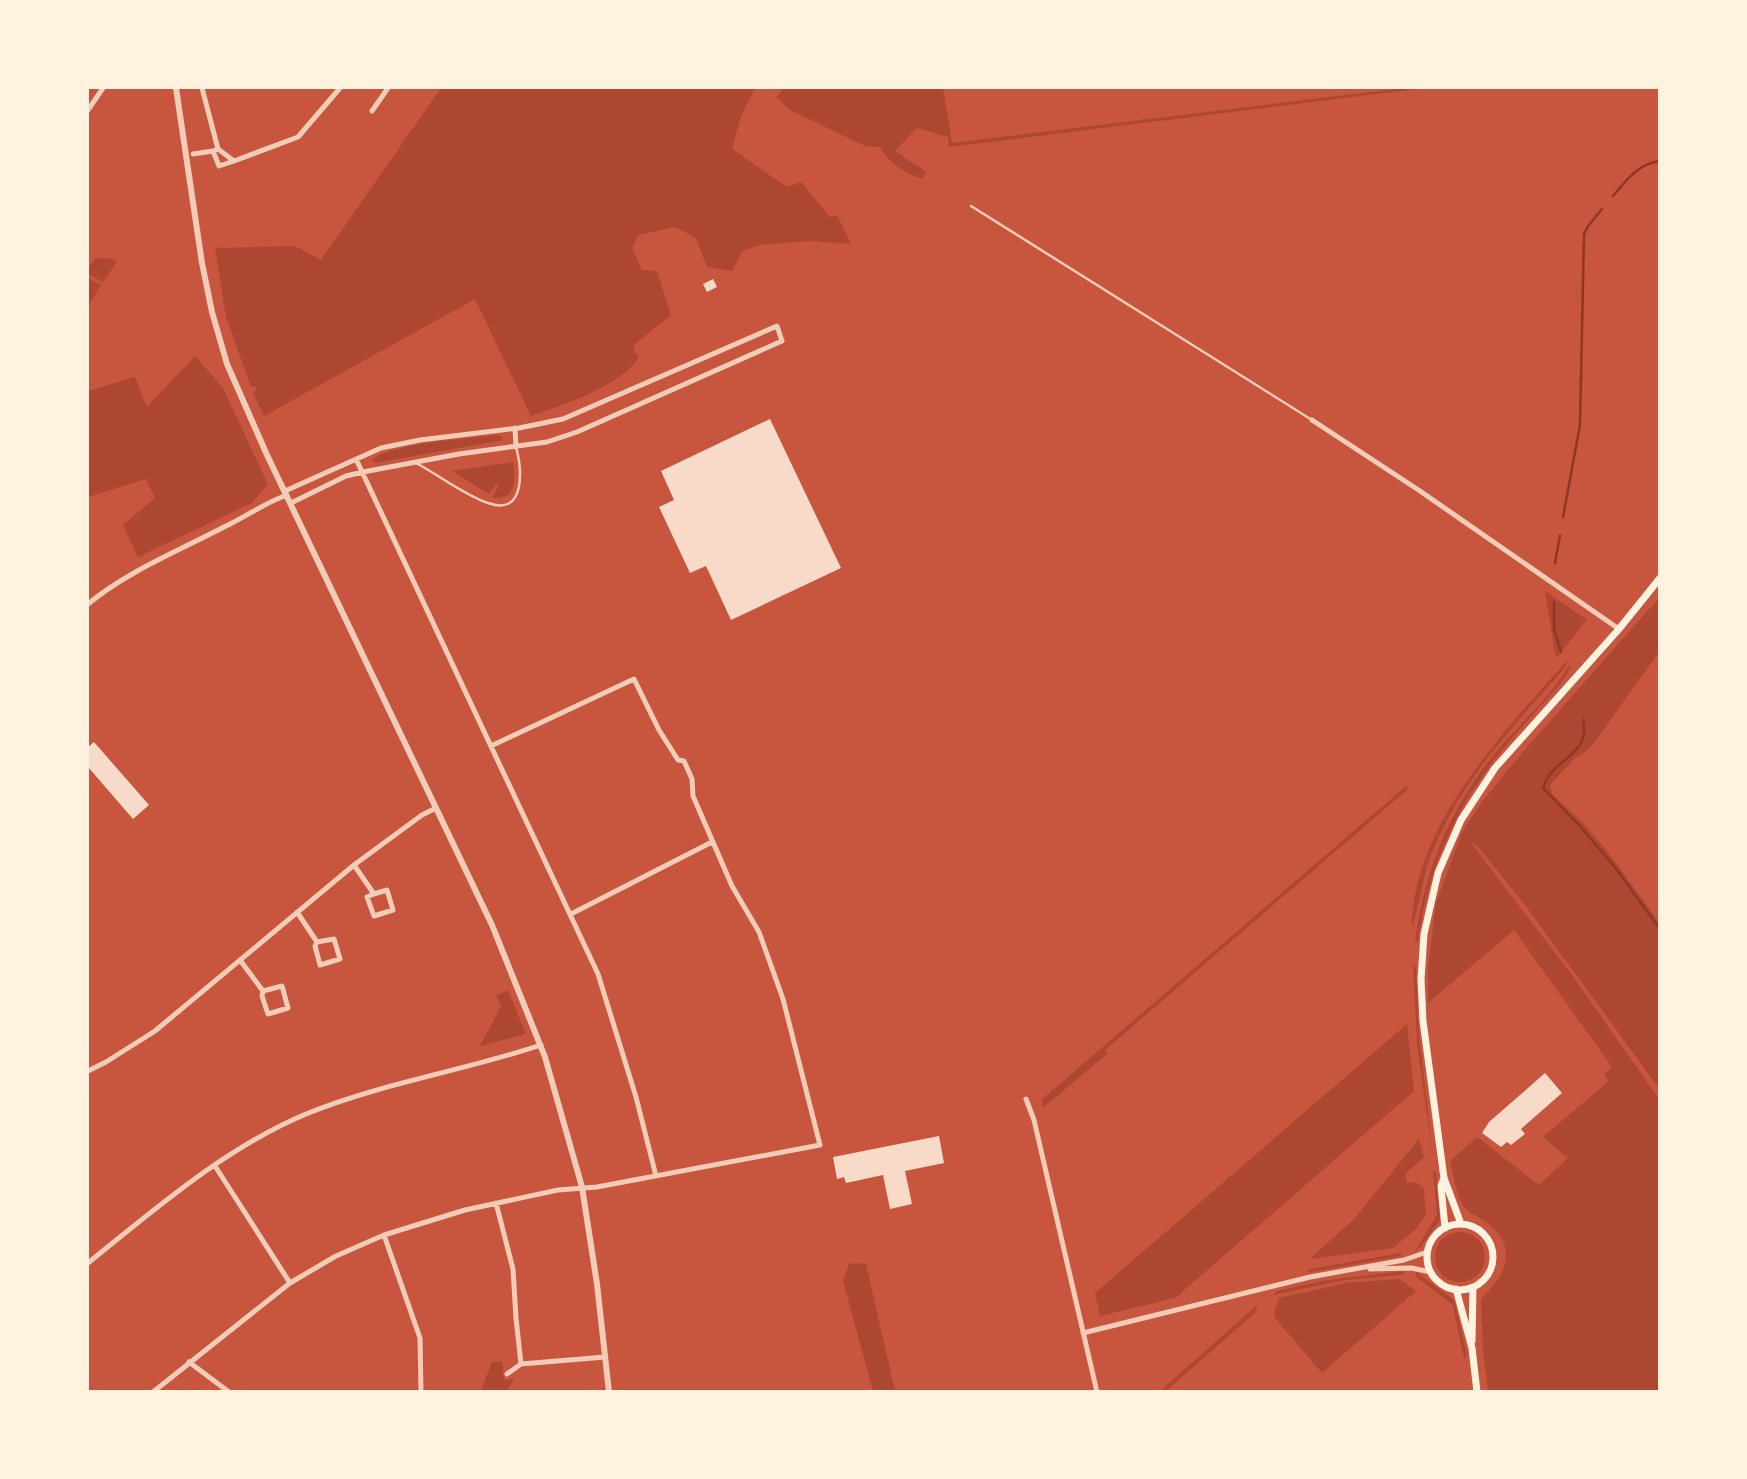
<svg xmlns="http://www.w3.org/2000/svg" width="1747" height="1479" viewBox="0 0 1747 1479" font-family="Roboto,sans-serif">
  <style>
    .green { fill: #ae4732 }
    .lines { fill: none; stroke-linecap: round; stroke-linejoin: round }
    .stream { stroke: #8f3625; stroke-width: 2.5 }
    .building { fill: #f7dbc8 }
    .service { stroke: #f1ccb7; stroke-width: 2.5 }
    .minor { stroke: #f1ccb7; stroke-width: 5 }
    .tertiary { stroke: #f1ccb7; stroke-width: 6 }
    .secondary { stroke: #fff3e0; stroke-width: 7 }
  </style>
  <rect width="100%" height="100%" fill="#c8553d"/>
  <!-- green -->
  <path class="green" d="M441,88H755L741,116L732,149L787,187L801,182L830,217L837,215L851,244L811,241L760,245L743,251L732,271L707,267L696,238L675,227L639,235L632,248L642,270L657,271L671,315L635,344L633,350L639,357C620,387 564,404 531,416L475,299L264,416L253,393L257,390L255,386L251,387L226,317L215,248L295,246L321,260Z
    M784,88H943L952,143L1403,88H1425L949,147L948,137L917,128L895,151L926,172L922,179C905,173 888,163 880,147H867L790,110L776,97Z
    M95,258L111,259L117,262L103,282L88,274V269Z
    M88,278L101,285L88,306Z
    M195,356L223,388L268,484L252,503L138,557L123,525L155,498L146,479L88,497V391L135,377L147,407Z
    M496,435L501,436L503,440L375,463L372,460C390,443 470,439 496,435Z
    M513,462C516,480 516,500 492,498L499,485L496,484L489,494L452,471Z
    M1545,591L1587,620L1556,658Z
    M1659,598V652L1591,747L1573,760L1550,785L1552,794L1582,822L1608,852L1659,922V1088L1525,905L1480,849L1469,840L1574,978L1659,1099V1391H1488L1483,1352L1481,1299C1505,1276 1520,1247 1487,1223C1480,1217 1470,1214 1465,1208C1456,1197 1454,1174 1450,1161L1477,1137L1539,1185L1568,1158L1543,1137L1545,1135L1609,1081L1604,1074L1612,1067L1514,930L1428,1003V967L1436,903L1462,832L1481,803L1522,753Z
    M1569,659L1562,671C1512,728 1459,782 1431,855C1422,878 1420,905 1412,927C1412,845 1472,770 1522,711C1538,694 1553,675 1569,659Z
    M1569,666L1571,667L1564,679C1545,702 1524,724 1504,748C1457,804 1428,868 1418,941L1415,944C1423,873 1450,808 1495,753C1518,726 1551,696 1569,666Z
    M1406,786L1408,789L1105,1050L1107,1054L1043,1108L1041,1100Z
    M1413,963L1416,968L1419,1034L1433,1158L1417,1044Z
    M508,990L526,1034L480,1046L501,1006L496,996Z
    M1407,1024L1414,1091L1175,1298L1100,1316L1095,1293Z
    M1419,1139L1424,1157L1405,1174L1407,1183L1416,1182L1424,1189L1426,1215L1416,1229L1393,1248L1310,1259L1354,1219Z
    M1433,1171L1436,1172L1440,1220L1421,1246L1414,1253L1437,1215Z
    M1435 1257a25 25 0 1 1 50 0a25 25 0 1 1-50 0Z
    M1400,1253L1402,1256L1310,1272L1306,1270Z
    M856,1263L866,1264L895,1391H873L843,1281L849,1264Z
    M1405,1271L1402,1275L1345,1280L1273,1295L1277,1291L1328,1280Z
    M1416,1272L1454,1300L1467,1355L1464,1359L1453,1305L1419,1279L1416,1276Z
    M1399,1279L1416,1291L1322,1373L1275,1318L1274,1312L1279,1298L1346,1283Z
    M1256,1306L1257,1311L1166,1391H1160Z
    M492,1362H502L504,1380L514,1379L507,1391H481Z"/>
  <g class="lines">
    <!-- stream -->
    <path class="stream" d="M1613,196C1627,180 1637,164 1660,161
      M1563,517L1580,425L1584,234L1588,226L1602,209
      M1555,563L1560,535
      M1554,602V629L1561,652
      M1583,720C1592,756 1551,758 1543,788L1579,825L1614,866L1660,929"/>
  </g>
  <!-- building -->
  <path class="building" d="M713,279L717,287L707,292L703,284Z
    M770,419L841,568L731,620L706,566L690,573L659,507L674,500L661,471Z
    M94,742L149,805L133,819L88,767V747Z
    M1545,1073L1562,1093L1521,1129L1525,1134L1511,1145L1507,1142L1501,1147L1482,1133L1489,1122Z
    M939,1136L944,1163L905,1171L912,1204L890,1209L883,1175L846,1183L844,1177L837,1179L833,1157Z"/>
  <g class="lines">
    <!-- service -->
    <path class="service" d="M971,206L1312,420
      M416,463C439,475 464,495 488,503C526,517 522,469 516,447"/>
    <!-- minor -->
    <path class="minor" d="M202,88L218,149
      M88,110L103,88
      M372,111L388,88
      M218,149L234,161L298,137L340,88
      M218,149L213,151L219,166L234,161
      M193,154L213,151
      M1312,420L1420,491L1619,629
      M515,428L516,447
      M356,459L598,974L636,1097L656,1176
      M285,491L381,448L420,440L519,428L563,419L777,326L782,341L577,432L547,442L459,454L363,472L346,476L291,503
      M88,604C128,571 178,551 224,527C246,517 264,503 287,495
      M354,865L374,894L367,897L374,916L393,910L387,890L374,894
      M297,912L317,942L315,946L320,965L340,959L334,939L317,942
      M571,914L712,842
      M240,960L263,991L262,996L268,1014L288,1008L282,986L263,991
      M88,1071L106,1062L155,1031L354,865L422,815L436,808
      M1026,1099L1034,1120L1097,1392
      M215,1166L290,1283
      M496,1203L513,1269L516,1318L521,1364L605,1357
      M384,1235L420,1338L421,1392
      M88,1263C155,1209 225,1148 306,1114C382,1083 463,1071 541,1045
      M1370,1269L1411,1268L1431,1272
      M1083,1333L1310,1277L1404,1260L1427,1252
      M189,1362L229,1392
      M507,1374L521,1364
      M153,1392L290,1283L336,1256L384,1235L465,1210L558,1190L597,1187L820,1145L783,999L759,932L732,886L693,796L692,779L684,761L678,760L659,730L634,679L491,746"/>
    <!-- tertiary -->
    <path class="tertiary" d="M176,88L202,263L212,312L227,364L267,455L492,925L545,1057L582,1187L597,1284L609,1392"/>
    <!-- secondary -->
    <path class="secondary" d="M1444,1178L1441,1186L1445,1228
      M1461,1224L1444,1178L1423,1021L1421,979L1424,934L1438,873L1461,820L1495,768L1619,629L1660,578
      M1427 1257a33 33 0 1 1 66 0a33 33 0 1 1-66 0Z
      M1456,1289L1472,1348L1477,1392
      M1472,1341L1473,1287"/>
  </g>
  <!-- border -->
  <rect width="1747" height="1479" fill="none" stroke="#fff3e0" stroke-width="178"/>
</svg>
